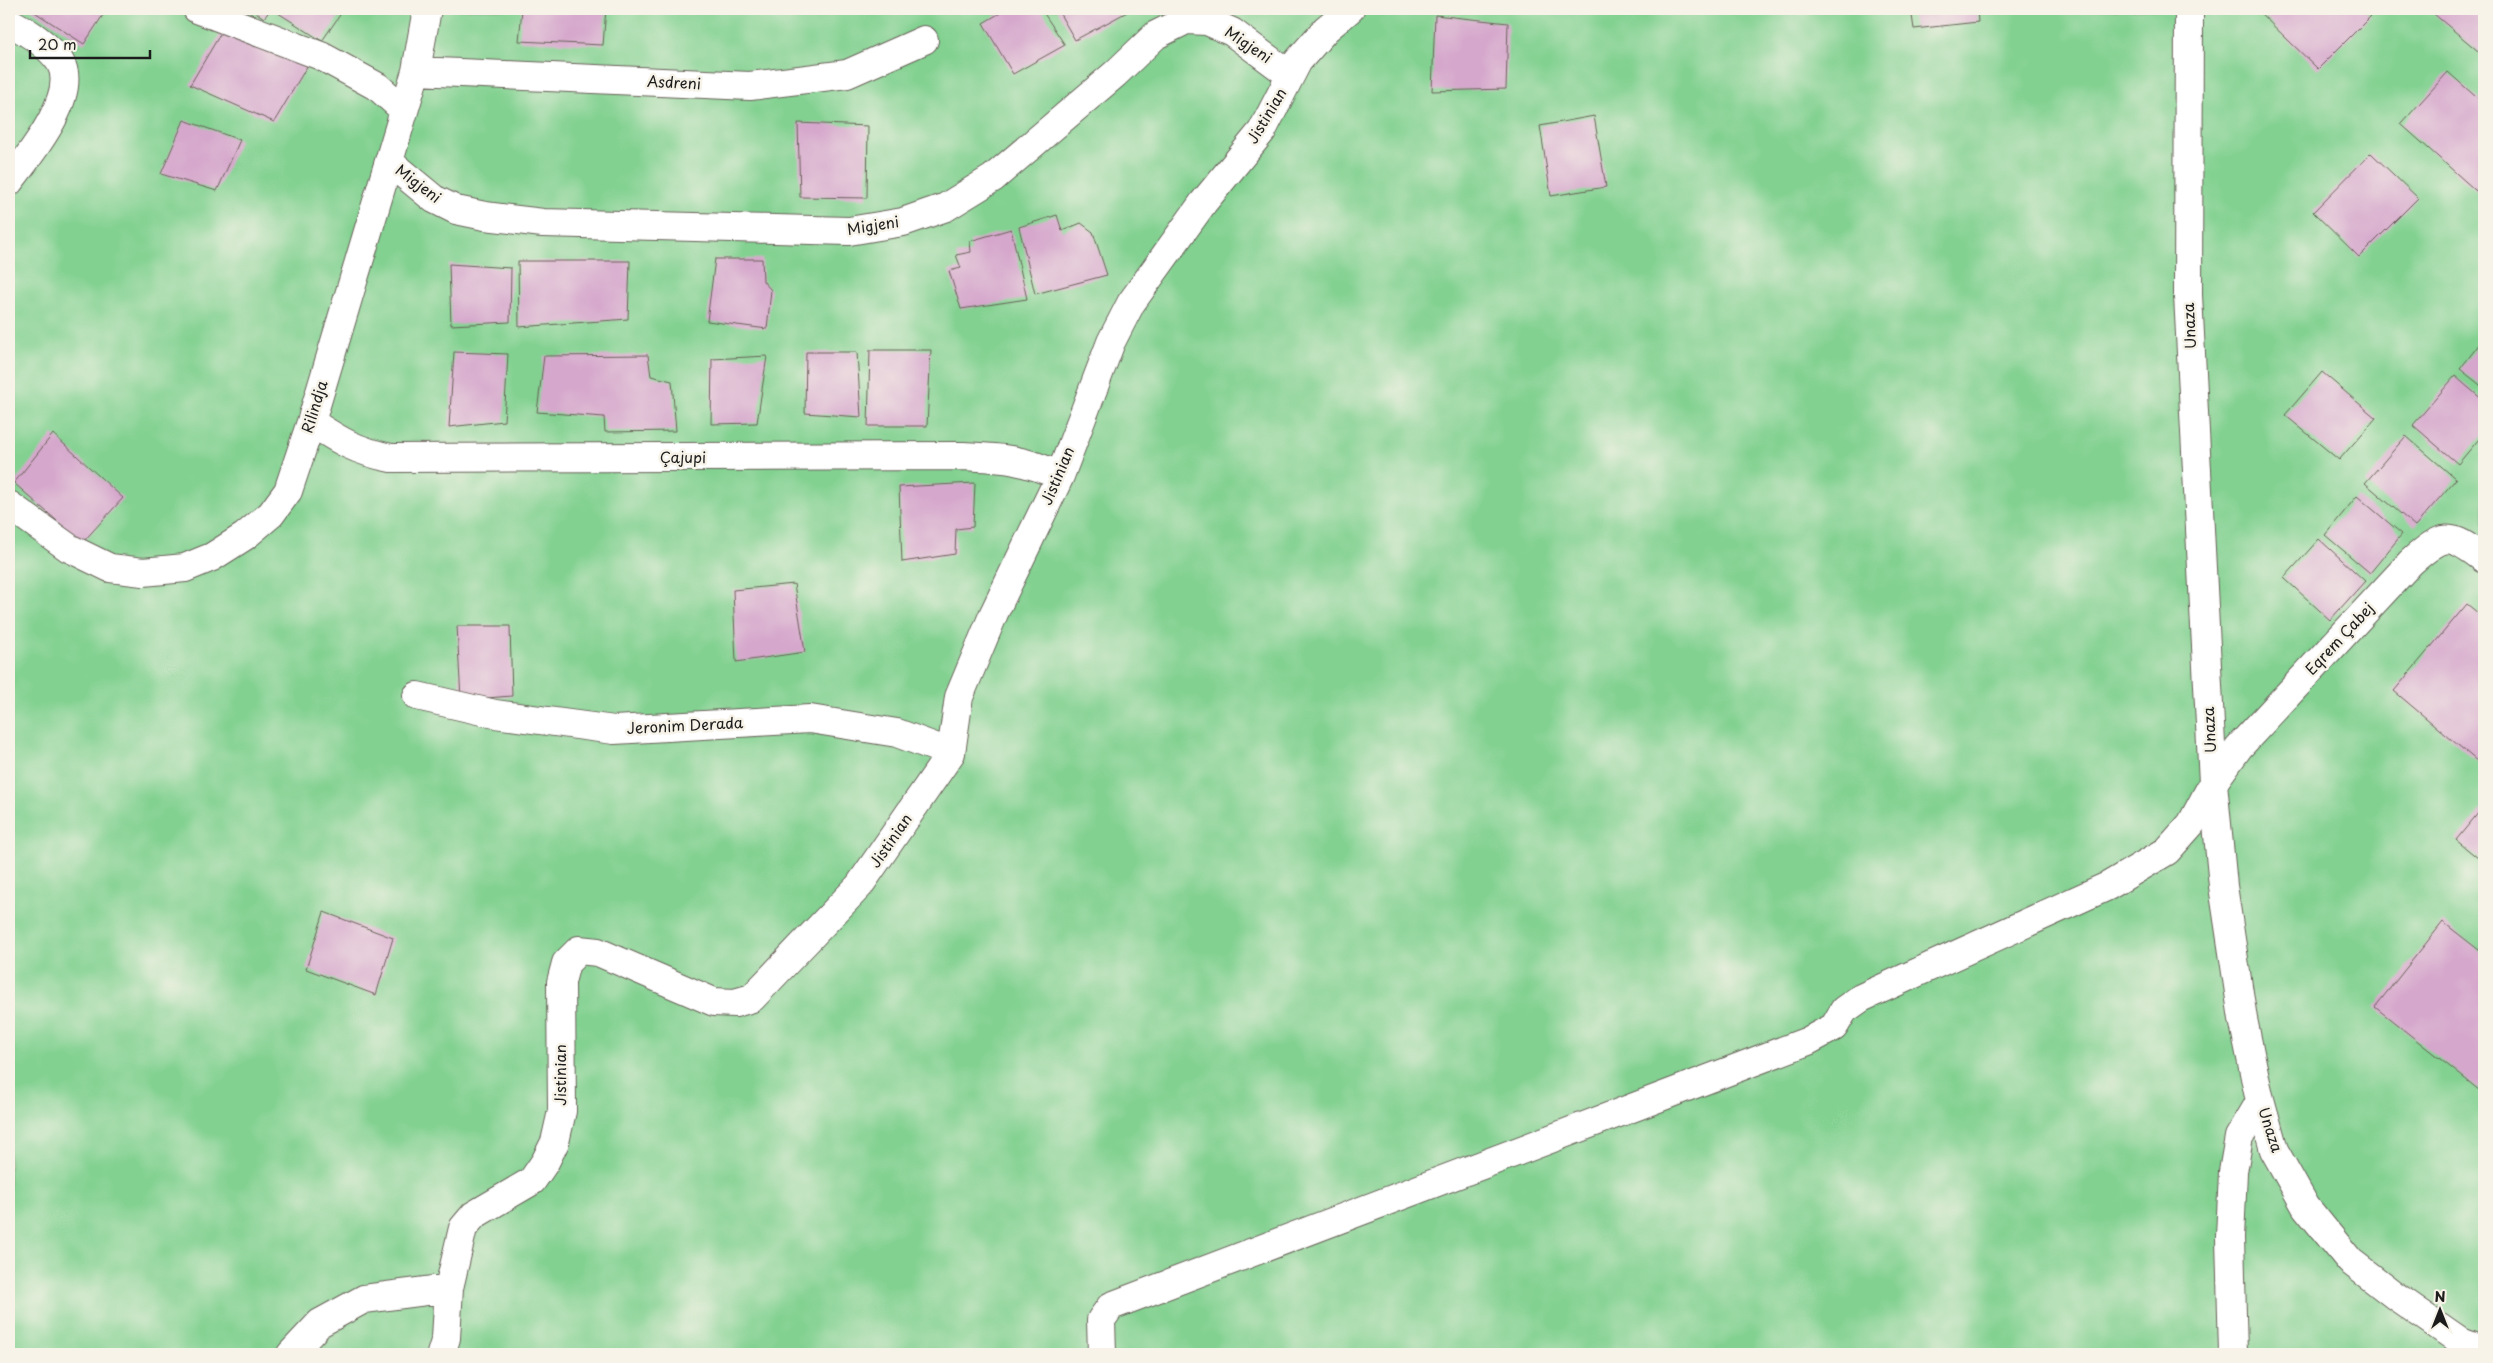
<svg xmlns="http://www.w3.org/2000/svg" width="2493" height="1363" viewBox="0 0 2493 1363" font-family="'Playpen Sans',sans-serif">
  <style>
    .green { fill: #82d191; stroke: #4f7656 }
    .building { fill: #d5a7cc }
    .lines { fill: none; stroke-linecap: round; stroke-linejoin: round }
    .minor-casing { stroke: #686158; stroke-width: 30 }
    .major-casing { stroke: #686158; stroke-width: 30 }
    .minor { stroke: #fff; stroke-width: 28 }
    .major { stroke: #fff; stroke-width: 28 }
    .labels { text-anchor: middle; stroke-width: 5; stroke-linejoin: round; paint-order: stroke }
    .street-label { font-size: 15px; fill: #1c1c1c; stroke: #f7f3e8 }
  </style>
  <rect width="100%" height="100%" fill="#f7f3e8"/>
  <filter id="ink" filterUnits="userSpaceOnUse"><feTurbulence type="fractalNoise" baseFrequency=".02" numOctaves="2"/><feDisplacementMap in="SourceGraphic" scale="10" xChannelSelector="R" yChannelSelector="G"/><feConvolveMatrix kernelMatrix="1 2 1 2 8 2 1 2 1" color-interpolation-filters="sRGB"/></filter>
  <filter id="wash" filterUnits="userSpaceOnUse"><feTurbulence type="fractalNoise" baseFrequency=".0096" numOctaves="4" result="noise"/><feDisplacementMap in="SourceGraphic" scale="20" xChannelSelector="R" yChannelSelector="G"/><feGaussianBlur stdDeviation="1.12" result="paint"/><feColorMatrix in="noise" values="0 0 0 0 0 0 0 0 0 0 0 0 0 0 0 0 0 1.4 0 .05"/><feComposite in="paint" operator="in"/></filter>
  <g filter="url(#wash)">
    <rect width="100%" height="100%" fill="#f4e0c6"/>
    <!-- green -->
    <path class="green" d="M9,9H2484V1354H9Z"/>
    <g id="blocks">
      <!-- building -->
      <path class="building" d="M30,9H107L84,44Z
        M251,9H271L264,18Z
        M272,9H344L322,41Z
        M522,9H606L603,45L519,41Z
        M1007,9H1041L1065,45L1013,74L983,23Z
        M1057,9H1128L1129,11L1075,40Z
        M1911,9H1977L1978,22L1914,29Z
        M2256,9H2363L2371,16L2318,69Z
        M2428,9H2484V56Z
        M1435,15L1508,23L1506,89L1432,91Z
        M225,26L309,63L274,122L190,85Z
        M2448,72L2484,104V198L2401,124Z
        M1594,116L1606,187L1551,196L1540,126Z
        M184,120L240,140L217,191L161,174Z
        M798,123L868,126L867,198L800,197Z
        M2371,153L2418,198L2359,257L2313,212Z
        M1057,215L1062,231L1081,223L1093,232L1107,275L1035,294L1019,227Z
        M1011,229L1027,299L961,309L949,271L961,268L956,255L971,252L970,241Z
        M715,259H762L763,281L771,290L767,329L707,321Z
        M518,261H630L628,319L519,327Z
        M449,264L511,268L510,322L451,325Z
        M2484,338V388L2460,369Z
        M870,350H931L927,426H868Z
        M454,352L508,354L504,421L449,427Z
        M806,352H857L861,417L805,413Z
        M648,355L651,376L672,381L676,431L605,432L604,417L537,412L544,356Z
        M767,356L757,423L711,424L712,359Z
        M2322,372L2376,418L2339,460L2285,415Z
        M2455,376L2484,401V433L2458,464L2413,425Z
        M53,434L123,498L82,543L14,483Z
        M2406,436L2456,479L2415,526L2365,483Z
        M975,483L973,527L956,529L955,554L902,562L899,487Z
        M2357,496L2402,534L2370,573L2325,535Z
        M2319,539L2365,581L2330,620L2284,578Z
        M794,584L805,652L736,662L733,590Z
        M2467,604L2484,618V767L2394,691Z
        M457,626H510L512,696L461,700Z
        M2484,806V863L2456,840Z
        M324,912L393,938L376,995L306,969Z
        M2443,922L2484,954V1094L2375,1007Z"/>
    </g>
  </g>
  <g filter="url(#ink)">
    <use href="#blocks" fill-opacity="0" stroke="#686158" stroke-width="1"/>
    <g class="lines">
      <!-- minor casing -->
      <g class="minor-casing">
        <path id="minor" d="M197,9L321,56L378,87L404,110
          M9,22C28,32 48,44 60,62C80,95 28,157 9,182
          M416,71L750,86L847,74L924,40
          M389,162L434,199L456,210L485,216L543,223L849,231L903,222L946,207L993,178L1115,74L1156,35L1186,20L1207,21L1232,32L1290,75
          M311,422C340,441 356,451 391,458L963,456C1004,458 1023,459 1060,476
          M9,505L69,548L110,568L143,572L185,568L212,557L245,536L271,514L288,491L311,422L416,71L427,9
          M417,696L495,714L614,730L810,719L897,733L951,753
          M291,1354L320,1323L364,1299L449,1288
          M441,1354L446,1338L449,1288L463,1228L474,1215L532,1181L545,1162L555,1142L562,1111L561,982L566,963L579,950L598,952L714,1002L735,1003L752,998L859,886L951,753L959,697L994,613L1060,476L1111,342L1131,303L1203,203L1262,131L1298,61L1326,29L1350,9
          M1102,1354L1101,1320L1111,1306L1808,1041L1834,1027L1844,1010L1861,998L2108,886L2167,851L2191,824L2213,783L2239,747L2411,562C2444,533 2449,532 2484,559
          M2233,1354L2230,1237L2233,1172L2239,1137L2260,1102"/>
      </g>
      <!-- major casing -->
      <g class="major-casing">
        <path id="major" d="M2189,9L2188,295L2213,783L2223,886L2243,1019L2258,1092L2274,1150L2306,1207L2350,1261L2394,1295L2460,1341L2484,1350"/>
      </g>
      <!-- minor -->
      <use href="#minor" class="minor"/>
      <!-- major -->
      <use href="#major" class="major"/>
    </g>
  </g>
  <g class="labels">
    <!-- street labels -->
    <g class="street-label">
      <text transform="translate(1248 45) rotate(34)" y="5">Migjeni</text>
      <text transform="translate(674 83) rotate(3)" y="5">Asdreni</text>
      <text transform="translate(1267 116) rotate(-59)" y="5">Jistinian</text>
      <text transform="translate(418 184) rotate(37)" y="5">Migjeni</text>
      <text transform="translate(873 226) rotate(-9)" y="5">Migjeni</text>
      <text transform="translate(2190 326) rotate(-93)" y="5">Unaza</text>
      <text transform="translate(315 407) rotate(-73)" y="5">Rilindja</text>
      <text x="683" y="463">Çajupi</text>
      <text transform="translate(1058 476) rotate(-67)" y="5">Jistinian</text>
      <text transform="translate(2340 639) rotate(-47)" y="5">Eqrem Çabej</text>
      <text transform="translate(685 726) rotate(-3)" y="5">Jeronim Derada</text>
      <text transform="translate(2210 730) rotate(-93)" y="5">Unaza</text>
      <text transform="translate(891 841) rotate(-55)" y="5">Jistinian</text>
      <text transform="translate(561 1075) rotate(-90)" y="5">Jistinian</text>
      <text transform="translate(2270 1130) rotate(72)" y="5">Unaza</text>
    </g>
  </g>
  <!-- margin -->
  <rect width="2493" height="1363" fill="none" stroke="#f7f3e8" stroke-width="30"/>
  <!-- north arrow -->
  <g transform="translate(2440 1310)" stroke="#f7f3e8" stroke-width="4" paint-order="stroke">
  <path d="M0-4L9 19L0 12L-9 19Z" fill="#1c1c1c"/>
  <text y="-8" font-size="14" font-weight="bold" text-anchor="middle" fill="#1c1c1c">N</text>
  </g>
  <!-- scale -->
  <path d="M30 50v8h120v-8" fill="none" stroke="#1c1c1c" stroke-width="2.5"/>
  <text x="38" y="50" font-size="15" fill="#1c1c1c" stroke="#f7f3e8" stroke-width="4" paint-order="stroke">20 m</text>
</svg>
